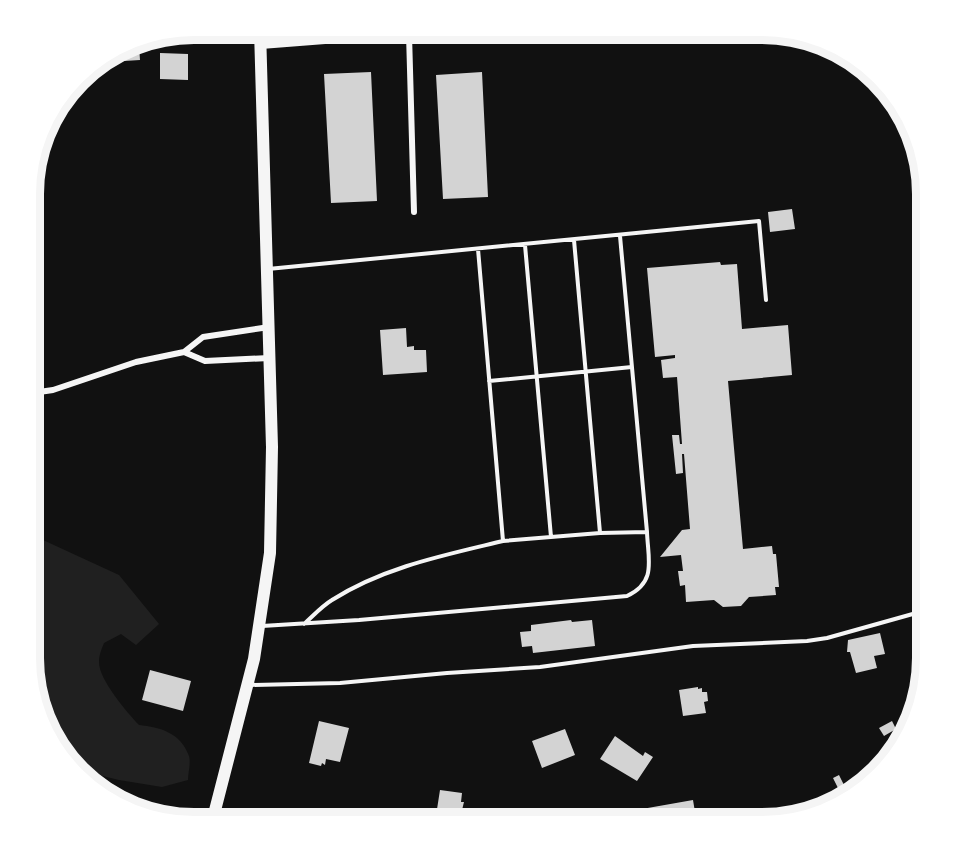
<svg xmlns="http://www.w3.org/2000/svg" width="957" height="852" viewBox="0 0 957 852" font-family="Arial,sans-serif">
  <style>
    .green { fill: #202020 }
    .building { fill: #d3d3d3 }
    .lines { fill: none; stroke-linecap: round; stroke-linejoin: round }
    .service { stroke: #f5f5f5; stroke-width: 4 }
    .minor { stroke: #f5f5f5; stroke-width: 6 }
    .primary { stroke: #f5f5f5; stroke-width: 12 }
    .rim { fill: none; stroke: #f5f5f5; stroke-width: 8 }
  </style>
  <rect width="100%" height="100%" fill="#111"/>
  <!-- green -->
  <path class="green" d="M31,540H43L119,575L159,624L136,645L121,634L104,643C102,648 99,655 99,661C98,679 127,712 139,725C160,727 181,733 189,756C191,763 188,773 188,780L162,787L119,780L75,769L71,766L42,720L30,668Z"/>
  <!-- building -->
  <path class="building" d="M139,46L140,60L124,61V49Z
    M160,53L188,54V80L160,79Z
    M371,72L377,201L331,203L324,74Z
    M482,72L488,197L443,199L436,75Z
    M792,209L795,229L770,232L768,212Z
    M720,262L721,265L737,264L742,329L788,325L792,375L728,381L743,549L772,546L773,554H776L779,587H775L776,595L749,597L741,606L723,607L714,600L686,602L685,585L680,586L678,571H683L681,555L660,557L682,530L690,529L684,454H682L683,473L676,474L672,435H679L680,444H682L677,377L663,378L661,360L675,358V355L655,357L647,268Z
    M406,328L407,347L414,346V350H426L427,372L383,375L380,330Z
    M571,620L572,622L592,620L595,646L533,653L532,646L522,647L520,632L531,631V625Z
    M880,633L885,654L874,656L877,668L856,673L850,652H847L848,640Z
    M150,670L191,681L183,711L142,700Z
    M698,687V689L702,688V692H707L708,701L704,702L706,713L683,716L679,690Z
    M319,721L349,728L340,762L326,759L325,765L322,763L321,766L309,763Z
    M892,721L896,729L884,736L879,728Z
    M565,729L575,755L542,768L532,741Z
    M615,736L643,756L645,752L653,757L637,781L600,759Z
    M839,775L844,785L838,788L833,778Z
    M440,790L462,793L461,802H464L459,822H435Z
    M693,800L695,812L700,811L702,822H645L642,809Z"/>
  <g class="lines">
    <!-- service -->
    <path class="service" d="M525,245L551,537
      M478,249L503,541L600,533L574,240
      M268,269L759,221L766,300
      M489,381L632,367
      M600,533L647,532
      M304,624C313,616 322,606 332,600C384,567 445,555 503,541
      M262,626L359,620L627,596C657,582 648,560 647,532L620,236
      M249,685L340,683L447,673L540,667L693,646L807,641L827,638L927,610"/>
    <!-- minor -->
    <path class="minor" d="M409,34L414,212
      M261,46L466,30
      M184,352L205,361L269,358
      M32,393L53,390L136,362L184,352L203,337L269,327
      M583,822V818"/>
    <!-- primary -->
    <path class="primary" d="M155,814L170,815L176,818
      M212,822L254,659L270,553L272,447L260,30"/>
  </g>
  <!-- crop -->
  <path d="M0 0H957V852H0ZM194 40H762A154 154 0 0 1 916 194V658A154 154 0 0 1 762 812H194A154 154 0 0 1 40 658V194A154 154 0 0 1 194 40Z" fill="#fff" fill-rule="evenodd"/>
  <path class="rim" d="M194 40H762A154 154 0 0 1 916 194V658A154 154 0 0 1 762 812H194A154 154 0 0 1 40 658V194A154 154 0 0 1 194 40Z"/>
</svg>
